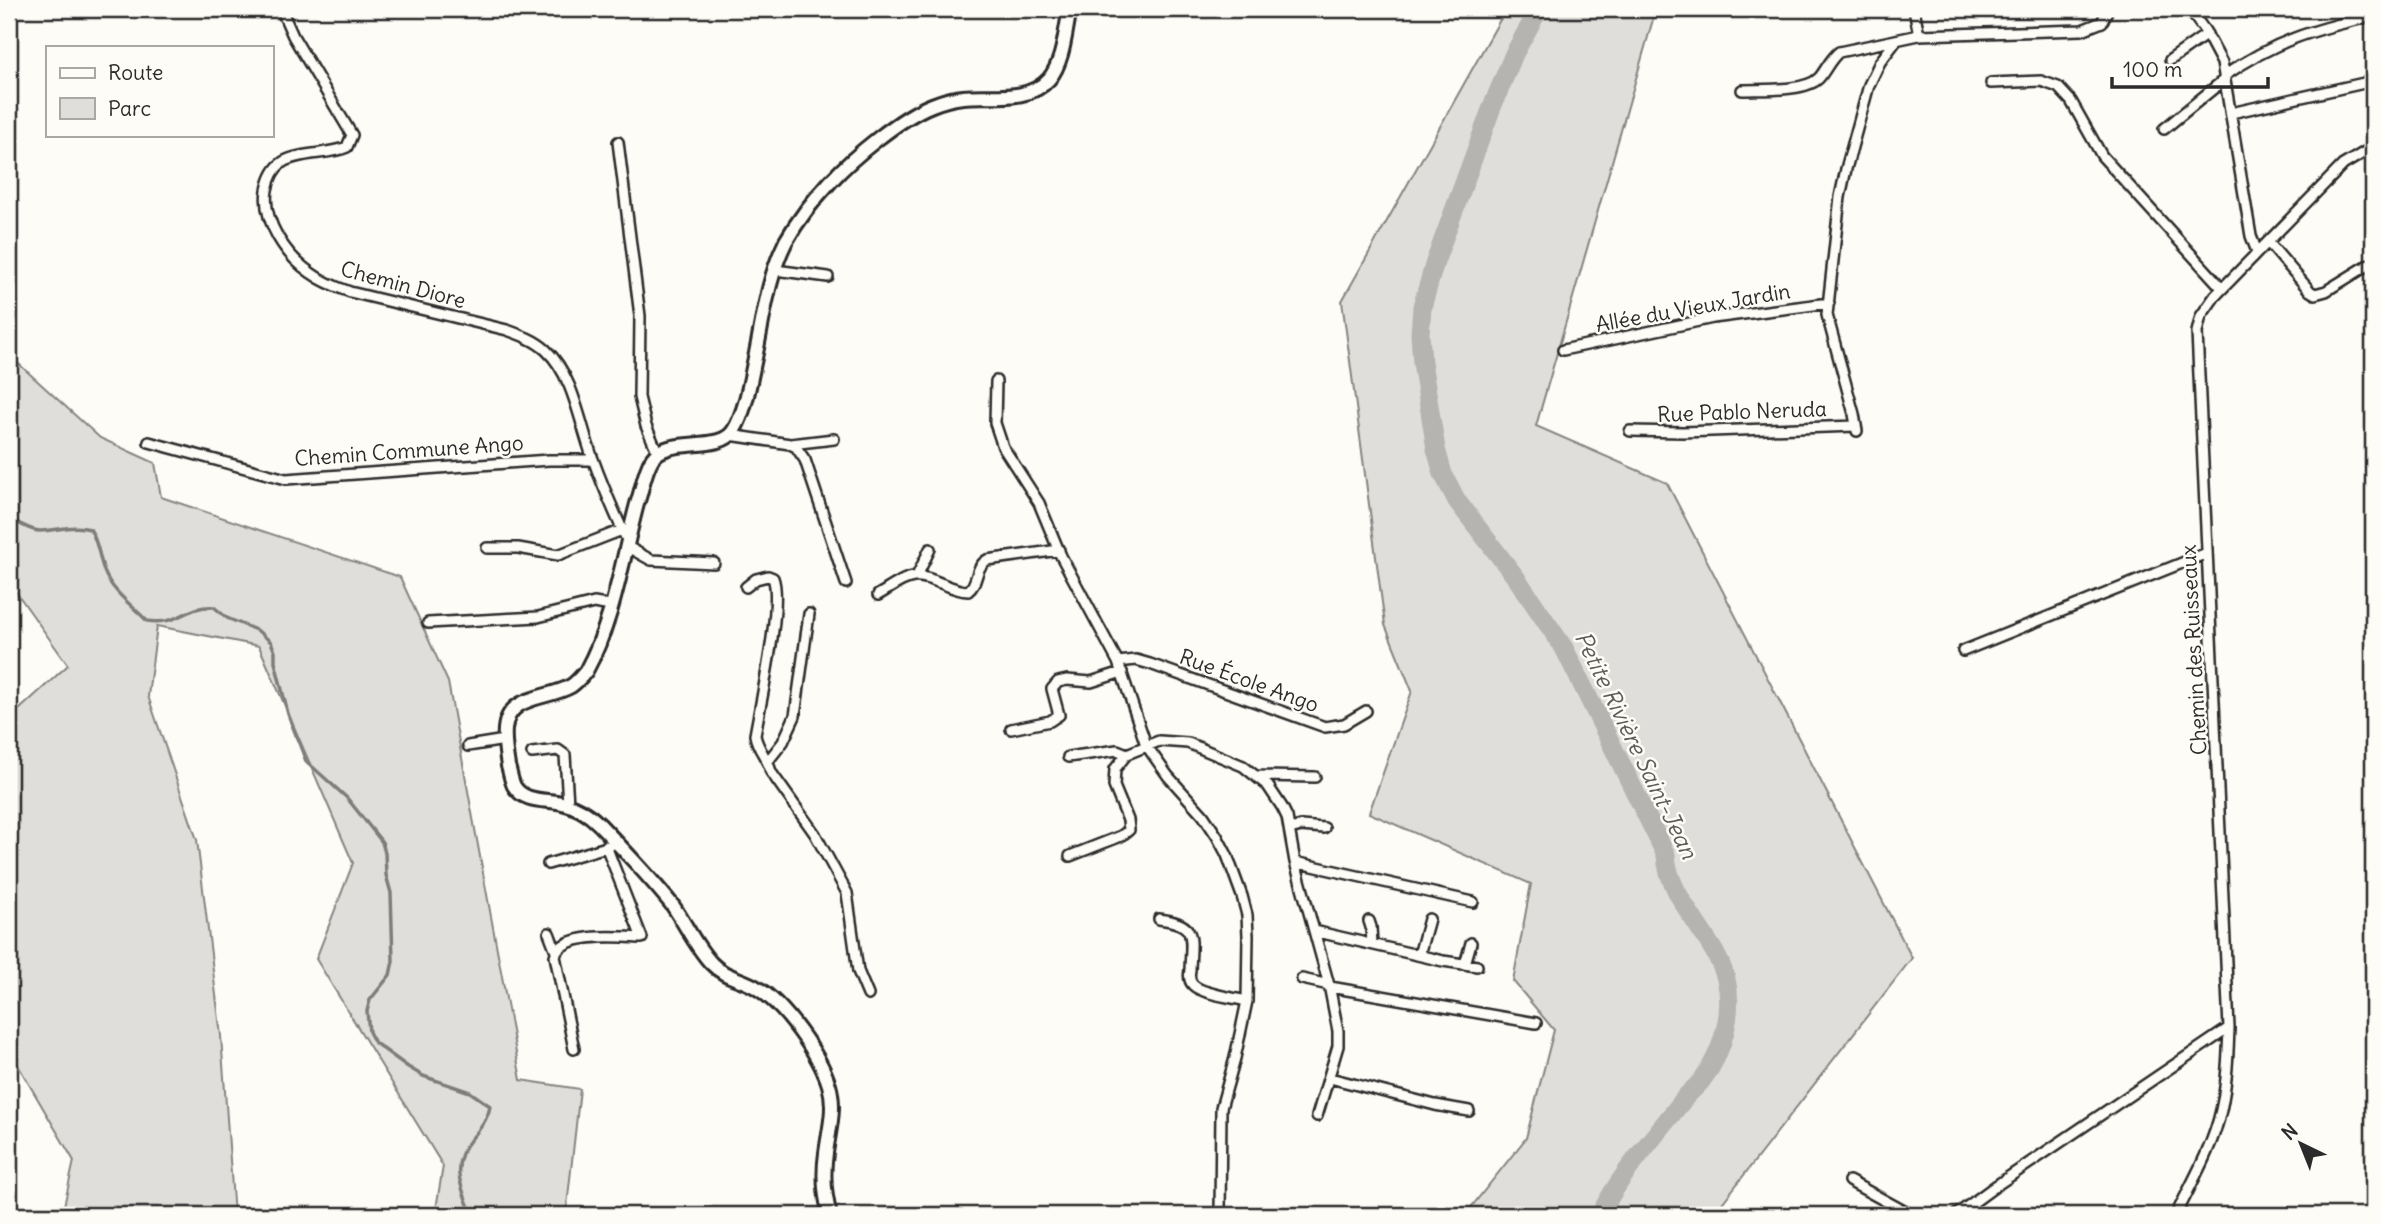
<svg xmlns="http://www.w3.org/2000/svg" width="2382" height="1224" viewBox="0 0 2382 1224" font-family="Delius,sans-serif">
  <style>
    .green { fill: #dfdeda; stroke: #858482; stroke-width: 2 }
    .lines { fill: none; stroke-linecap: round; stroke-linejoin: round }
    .stream { stroke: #7e7d7b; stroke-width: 3.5 }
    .river { stroke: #b5b4b1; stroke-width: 19 }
    .street-casing { stroke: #2b2b2b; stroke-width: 14 }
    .secondary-casing { stroke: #2b2b2b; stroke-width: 18 }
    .street { stroke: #fdfcf7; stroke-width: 9 }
    .secondary { stroke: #fdfcf7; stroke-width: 12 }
    .labels { text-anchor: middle; stroke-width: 5; stroke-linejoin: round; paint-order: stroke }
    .street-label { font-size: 21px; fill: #2b2b2b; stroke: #fdfcf7 }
    .water-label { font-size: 23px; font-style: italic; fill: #5b5b5a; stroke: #fdfcf7 }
  </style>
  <rect width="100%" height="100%" fill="#fdfcf7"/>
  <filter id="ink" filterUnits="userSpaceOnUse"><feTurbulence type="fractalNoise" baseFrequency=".0143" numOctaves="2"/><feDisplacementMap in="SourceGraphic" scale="14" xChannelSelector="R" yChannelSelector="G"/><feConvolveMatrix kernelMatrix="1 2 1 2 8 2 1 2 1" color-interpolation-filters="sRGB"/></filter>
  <g filter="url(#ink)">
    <!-- green -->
    <path class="green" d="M1506,9H1656L1536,426L1667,483L1912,958L1713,1215H1465L1526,1138L1554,1030L1513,981L1531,884L1369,813L1412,691L1385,625L1342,301Z
      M9,355L100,438L155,463L161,497L400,577L448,682L521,1080L580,1089L566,1215H435L443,1166L316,959L353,863L259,646L157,626L148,696L197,840L221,1036L234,1215H62L74,1161L9,1050V719L68,665L9,582Z"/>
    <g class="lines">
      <!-- stream -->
      <path class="stream" d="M9,520C20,522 29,531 40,531C57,531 73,524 90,529C98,541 99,557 104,571C112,592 132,605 147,621C180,626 185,605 214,607L227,618L258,631L271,642L275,652V662L288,714L306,761L347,798L382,842L385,853L386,875L391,893L393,961L390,975L370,1000L367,1011L369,1032L375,1043L408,1067L423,1076L470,1092L490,1106C488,1119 480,1129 471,1139C449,1166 461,1186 472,1215"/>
      <!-- river -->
      <path class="river" d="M1539,9L1514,54L1492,107L1435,262L1422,307L1420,334L1422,362L1436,449L1443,474L1457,501L1517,579L1564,648L1666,855C1668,899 1715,937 1726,979C1734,1012 1723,1053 1702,1080C1697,1087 1689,1092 1684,1099C1656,1135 1620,1174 1600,1215"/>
      <!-- street casing -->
      <g class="street-casing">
        <path id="street" d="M281,9L293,36L352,135L347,147C328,155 300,152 283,162C274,168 269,180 267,190C262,221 286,256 311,273C323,282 336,287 350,292L507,330C521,335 535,340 546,350C574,376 580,425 593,459C603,487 615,514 627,540
          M1914,9L1919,35L2082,30L2102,22L2108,9
          M2189,9L2205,31L2222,63L2251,236L2257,252
          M2170,60L2207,34
          M2224,76C2274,41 2315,29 2373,16
          M1991,83L2041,81L2058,87L2071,101L2102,156L2222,288
          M1742,90C1761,89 1805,92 1819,78C1826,70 1830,59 1839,52L1919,35
          M2231,113L2373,81
          M2164,129L2225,79
          M618,142L640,316L639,397L646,426L658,453
          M2268,242L2310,291L2315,294L2326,291L2373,262
          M775,270L828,277
          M1563,350L1713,318L1829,303
          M996,381L995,423L1003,447L1039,503L1061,556L1118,662L1146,745L1168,776L1203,815L1217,836L1227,855L1242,896L1247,915L1248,936L1247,1001L1235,1058L1221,1108L1220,1215
          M1630,431L1683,432L1856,426
          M1857,431L1854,414L1827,315L1840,197L1846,169L1869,85L1880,62L1896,41
          M730,435L790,444L796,447L805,460L846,583
          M149,442L286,479L549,460H593
          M791,444L834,439
          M626,546L651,560L714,563
          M487,548H518L558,555L622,530
          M917,576L930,549
          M746,587L756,579L768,576L773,578C783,602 760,705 755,735C757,749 768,758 771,772L815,834L847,893L858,971L868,995
          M878,595C889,589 902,578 914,577C932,575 950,591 968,591C979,583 974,568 987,560L1059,550
          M428,623L538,617L594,603L611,606
          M1963,651L2207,553
          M1118,662L1136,660L1150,664L1325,727L1344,724L1366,711
          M1011,729L1050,721L1059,715L1052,689L1058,682L1067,680L1091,682L1122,672
          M468,746L505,740
          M532,753L558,750L565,755L568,804
          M1068,757L1117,750L1127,754
          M768,761L783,742L795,716L809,614
          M1257,776L1315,777
          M1290,829L1301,826L1324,828
          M1070,856L1121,836L1129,830L1128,820L1114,786L1115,769L1127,754L1159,741L1188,743L1243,766L1268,786L1282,807L1287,817L1295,862L1329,985L1338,1031V1046L1317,1116
          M1295,862L1473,902
          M548,864L610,846
          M1159,919C1198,924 1191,936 1190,970C1189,975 1189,981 1193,985C1202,994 1235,998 1247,1001
          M1369,921L1371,927L1372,944
          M1314,931L1443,961L1477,966
          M549,933L556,951
          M1419,955L1429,919
          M1465,964L1471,943
          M1302,979L1329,985
          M1330,987L1536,1023
          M574,1049L555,956C562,931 622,937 642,938L606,846
          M1330,1078L1435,1105L1469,1111
          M1849,1181L1911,1215
          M1956,1215L1997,1185L2229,1028
          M2176,1215C2192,1182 2213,1147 2221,1110C2227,1083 2228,1055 2229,1028L2197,332L2201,316L2215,296L2343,165L2373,147"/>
      </g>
      <!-- secondary casing -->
      <g class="secondary-casing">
        <path id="secondary" d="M830,1215C824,1194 823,1174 826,1153C829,1129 836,1108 829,1085C820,1055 784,1004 757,988C741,978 725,978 711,963C696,947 686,925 673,906C650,877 624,850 599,824C589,814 575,806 562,803C546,799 524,803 514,786C511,780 510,772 508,766C506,754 504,741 505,729C508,694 547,700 571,686C577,682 581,677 586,671C614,620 622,560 637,504C642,490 644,472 652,459C668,435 720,454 734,430C746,410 750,381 755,358C763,320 768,276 786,241C798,220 814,199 831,181C853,157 901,117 932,105C942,101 952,98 963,97C990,94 1028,103 1049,79C1064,61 1065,31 1070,9"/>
      </g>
      <!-- street -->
      <use href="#street" class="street"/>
      <!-- secondary -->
      <use href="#secondary" class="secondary"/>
    </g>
  </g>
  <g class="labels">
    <!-- street labels -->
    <g class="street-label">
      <text transform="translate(403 285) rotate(15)" y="7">Chemin Diore</text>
      <text transform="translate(1693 308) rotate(-10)" y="7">Allée du Vieux Jardin</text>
      <text transform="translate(1742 412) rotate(-2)" y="7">Rue Pablo Neruda</text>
      <text transform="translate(409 451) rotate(-4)" y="7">Chemin Commune Ango</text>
      <text transform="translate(2194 650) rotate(-93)" y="7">Chemin des Ruisseaux</text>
      <text transform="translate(1249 681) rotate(20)" y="7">Rue École Ango</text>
    </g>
    <!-- water labels -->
    <g class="water-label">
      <text transform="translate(1636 745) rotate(64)" y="8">Petite Rivière Saint-Jean</text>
    </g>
  </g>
  <!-- margin -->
  <rect width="2382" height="1224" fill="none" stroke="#fdfcf7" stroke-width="35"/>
  <rect x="18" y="18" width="2347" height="1189" fill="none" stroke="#2b2b2b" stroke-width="2.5" filter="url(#ink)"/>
  <!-- legend -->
  <rect x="46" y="46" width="228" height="91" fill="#fdfcf7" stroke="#a9a8a5" stroke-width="2"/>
  <rect x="60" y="68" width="35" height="10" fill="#fdfcf7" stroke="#a9a8a5" stroke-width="2"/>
  <text x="108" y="80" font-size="21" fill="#2b2b2b">Route</text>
  <rect x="60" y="98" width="35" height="21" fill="#dfdeda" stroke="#a9a8a5" stroke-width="2"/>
  <text x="108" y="116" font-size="21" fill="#2b2b2b">Parc</text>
  <!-- north arrow -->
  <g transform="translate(2301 1144) rotate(317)" stroke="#fdfcf7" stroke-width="5" paint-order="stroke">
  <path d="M0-5L12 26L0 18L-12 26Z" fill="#2b2b2b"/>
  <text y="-10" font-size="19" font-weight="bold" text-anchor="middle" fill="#2b2b2b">N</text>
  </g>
  <!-- scale -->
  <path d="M2112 77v10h156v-10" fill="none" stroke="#2b2b2b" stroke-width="3.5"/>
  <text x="2123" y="77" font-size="21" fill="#2b2b2b" stroke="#fdfcf7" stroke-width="5" paint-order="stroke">100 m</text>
</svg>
